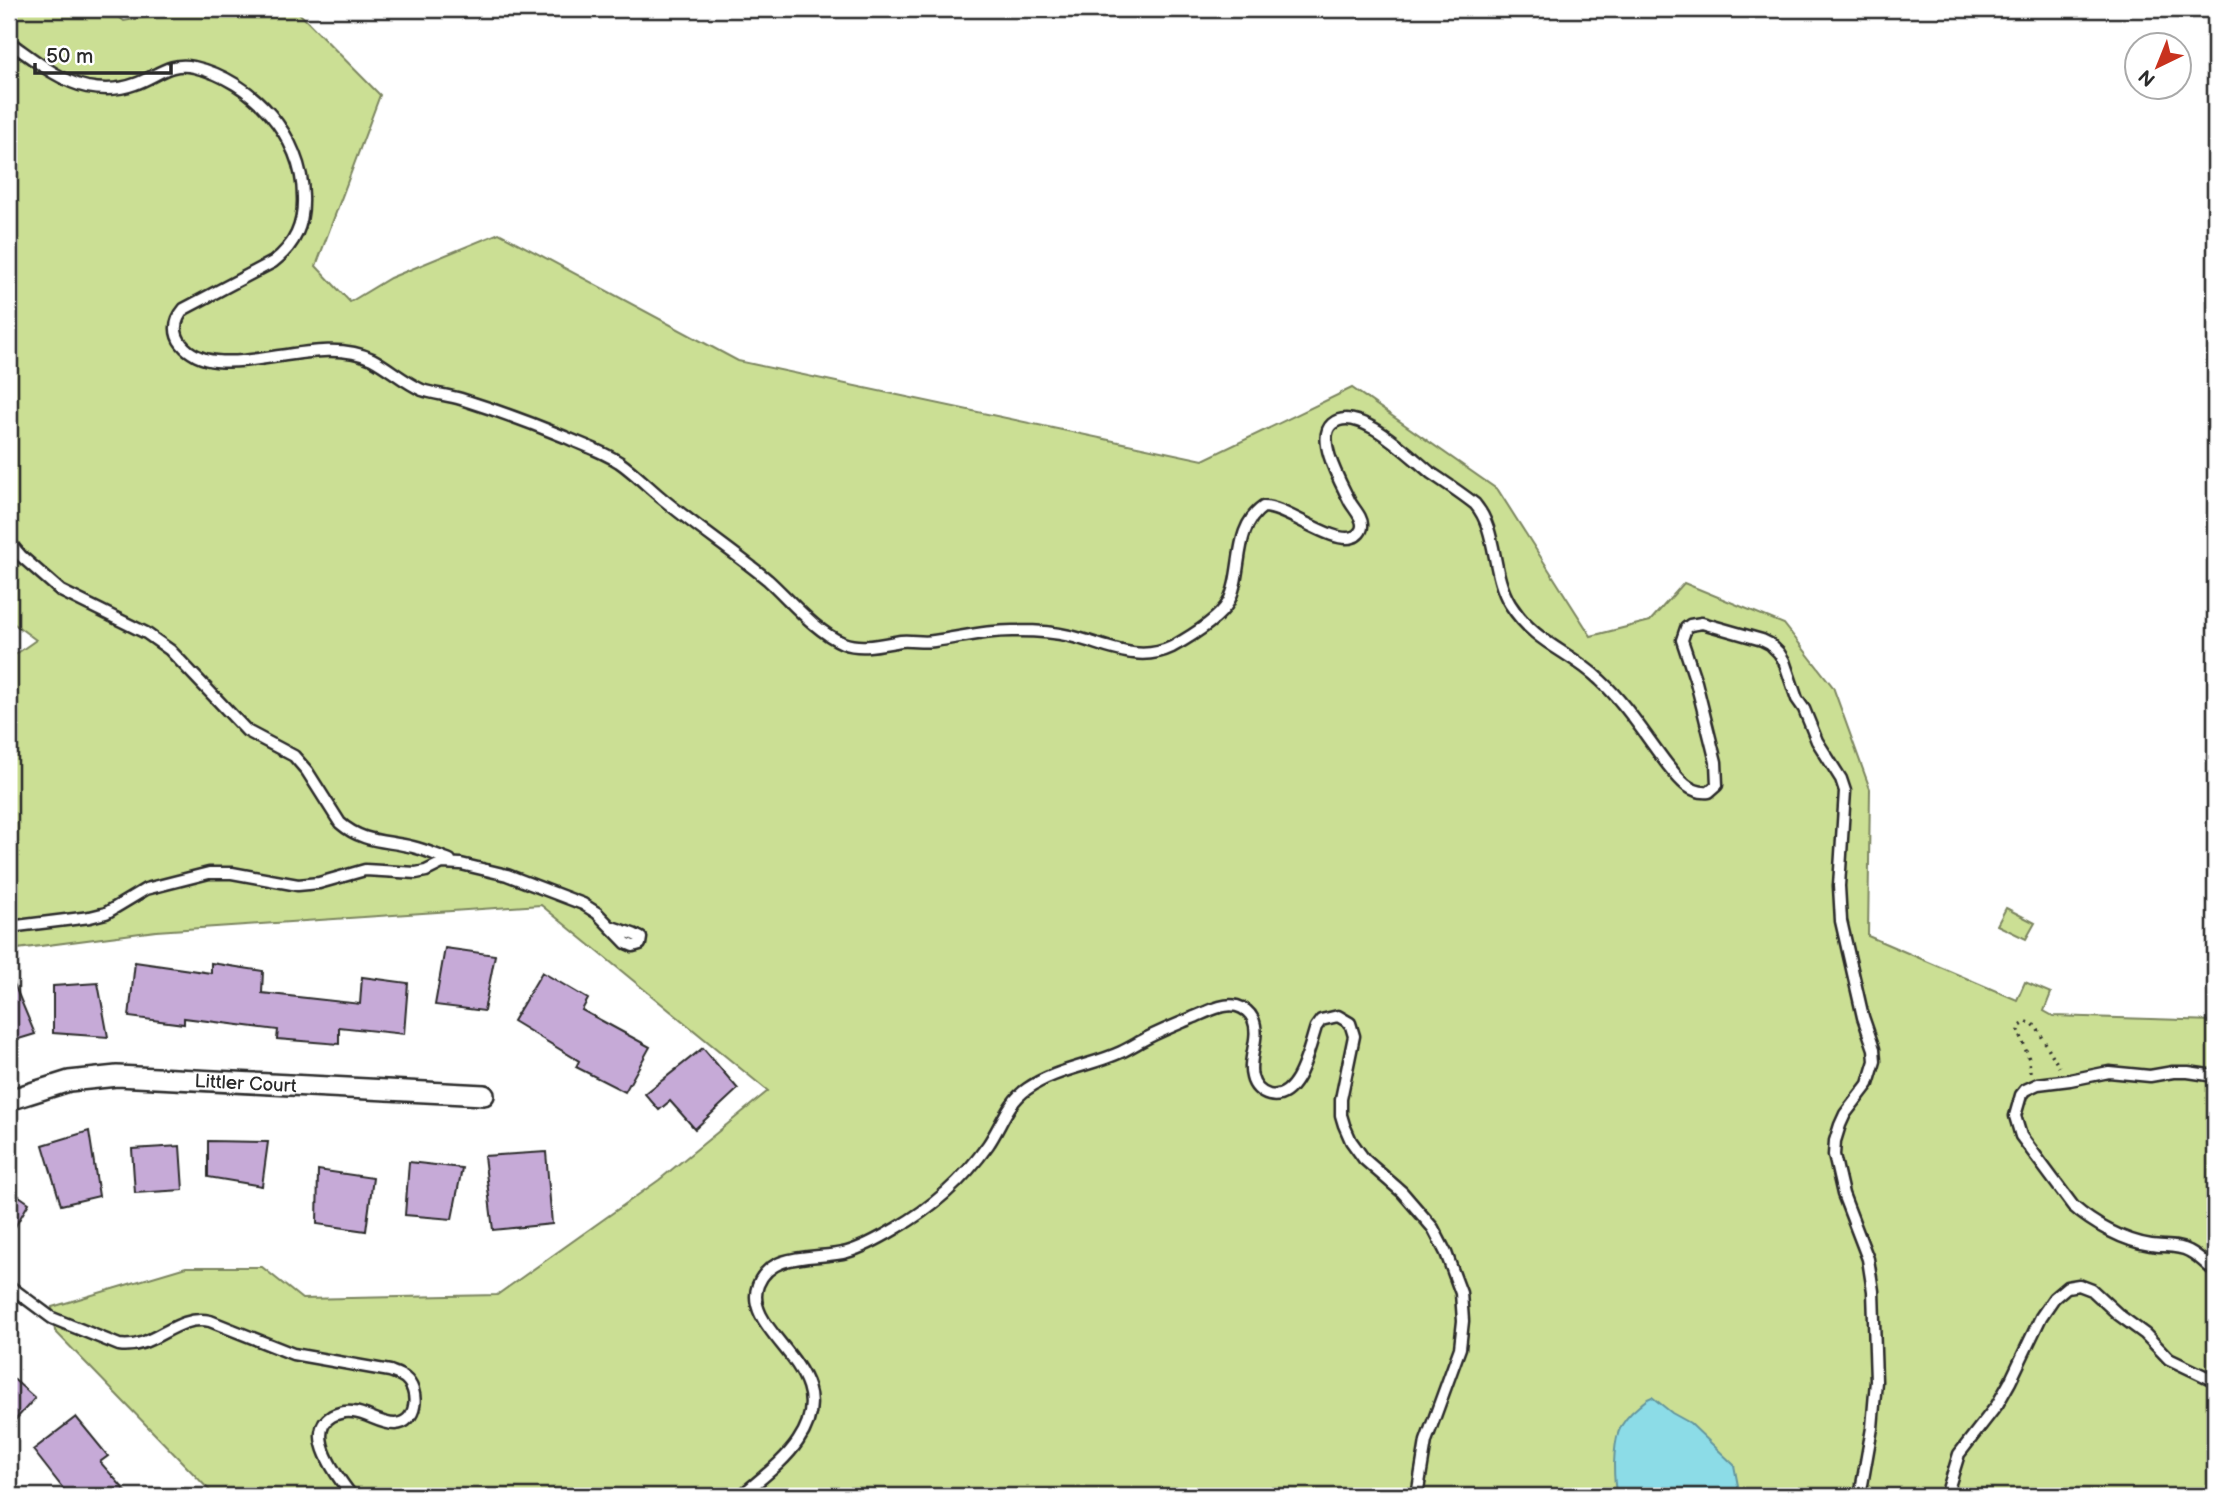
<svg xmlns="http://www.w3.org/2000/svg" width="2224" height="1505" viewBox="0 0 2224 1505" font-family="'Balsamiq Sans',sans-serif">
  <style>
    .green { fill: #cbdf94; stroke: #7b8560; stroke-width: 2 }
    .water { fill: #8cdce7; stroke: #65959c; stroke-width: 2 }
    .building { fill: #c6aad7; stroke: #2b2b2b; stroke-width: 2 }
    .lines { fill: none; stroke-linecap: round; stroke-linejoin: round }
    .service-casing { stroke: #2b2b2b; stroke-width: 15 }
    .minor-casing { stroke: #2b2b2b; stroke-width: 24 }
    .path { stroke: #2b2b2b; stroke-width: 3.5; stroke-dasharray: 2 5; stroke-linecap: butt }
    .service { stroke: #fff; stroke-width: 10 }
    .minor { stroke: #fff; stroke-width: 19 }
    .labels { text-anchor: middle; stroke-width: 5; stroke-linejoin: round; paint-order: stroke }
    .street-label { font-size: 19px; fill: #2b2b2b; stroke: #fff }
  </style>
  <rect width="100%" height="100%" fill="#fff"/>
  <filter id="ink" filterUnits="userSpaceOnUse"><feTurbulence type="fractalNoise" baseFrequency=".0143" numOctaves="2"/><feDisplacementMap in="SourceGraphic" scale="14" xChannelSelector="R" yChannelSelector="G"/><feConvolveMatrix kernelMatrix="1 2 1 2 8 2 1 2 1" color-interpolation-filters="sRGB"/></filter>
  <g filter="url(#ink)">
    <!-- green -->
    <path class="green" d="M9,9H109L124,21L193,9H295L380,95L316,266L350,302L390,278L499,233L738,361L1203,460L1352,388L1498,490L1591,636L1650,621L1684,583L1784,624L1833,687L1870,789L1868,936L2017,1000L2025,982L2051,993L2044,1011L2053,1016L2215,1021V1496H215L55,1331L52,1307L186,1267H262L302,1299L497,1295L659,1180L768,1091L541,905L156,931L9,950V659L36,640L9,620Z
      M2006,908L2035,923L2026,939L1997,925Z"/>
    <!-- water -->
    <path class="water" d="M1652,1397L1672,1413L1690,1423L1734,1465L1740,1496H1617C1614,1485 1614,1475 1614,1464C1615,1437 1617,1424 1639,1406C1644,1402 1645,1399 1652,1397Z"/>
    <!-- building -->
    <path class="building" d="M445,948L495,955L484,1011L435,1005Z
      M135,962L211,973V963L263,971L262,993L360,1004L362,977L408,983L404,1034L339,1027V1044L277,1039L278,1030L184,1018V1024L129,1017Z
      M9,972L35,1034L9,1042Z
      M542,972L588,999L582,1010L650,1047L625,1092L576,1067L579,1061L513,1021Z
      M98,983L108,1037L53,1033V986Z
      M703,1048L738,1089L695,1129L670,1101L659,1110L645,1094Z
      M89,1131L99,1196L61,1205L43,1145Z
      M208,1141L268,1142L262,1186L208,1177Z
      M180,1146L183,1190L135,1193L132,1149Z
      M546,1152L552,1224L493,1230L484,1156Z
      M409,1162L462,1168L452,1219L405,1215Z
      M318,1170L373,1178L366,1231L317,1224Z
      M9,1189L29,1203L9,1237Z
      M9,1375L35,1398L9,1427Z
      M76,1417L108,1456L100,1462L130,1496H69L33,1450Z"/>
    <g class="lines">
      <!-- service casing -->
      <g class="service-casing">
        <path id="service" d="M9,42C32,58 59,81 87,87C103,90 119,90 135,84C156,77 170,61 194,67C252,80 303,137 303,197C304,225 295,245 273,262L184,309C162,335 189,359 216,361C262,366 329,337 372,359C389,368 404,382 422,390C434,394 448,395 461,399C496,410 531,423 565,437C583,445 602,451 619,462C635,473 649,488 664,500C698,528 734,552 768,580C790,600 816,632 843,643C862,650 882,644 901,641C912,640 923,643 934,641C963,637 988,630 1018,631C1036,631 1054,632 1070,636C1105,644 1137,664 1172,647C1188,638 1219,619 1228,603C1244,572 1232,529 1263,507C1285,506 1333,545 1353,537C1357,536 1362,531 1362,526C1363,518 1354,509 1350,502C1342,485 1315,439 1332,424C1357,402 1412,458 1431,473C1446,483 1461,493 1475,504C1498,531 1491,573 1510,604C1536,645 1569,650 1600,680C1626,704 1645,735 1667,764C1678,778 1689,794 1709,792L1717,785L1716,762L1696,682L1682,640L1686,628L1690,625L1702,623L1762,640L1770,644L1779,653L1784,661L1797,699L1804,709L1817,741L1841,779L1845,791L1839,886L1841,921L1863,1017L1874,1049L1875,1061L1868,1084L1845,1114L1840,1125L1835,1141L1834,1155L1843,1194L1868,1259L1873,1291L1876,1381L1872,1428L1860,1496
          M9,542L21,556L61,591L146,633L170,650L247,731L294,756L307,771L340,823C363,843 385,840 413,847C426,850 438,856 450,860
          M9,927L90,917L106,913L146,889L209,873H232L298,885L319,883L365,870L416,873L426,871L442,863L461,864L507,875L583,904L597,913L626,943L633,946L640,944L641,938L633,934L612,927
          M2215,1076L2188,1072H2173L2150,1076L2109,1072L2070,1080L2038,1084L2025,1090L2021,1095L2015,1116L2021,1136L2073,1206C2093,1224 2124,1241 2151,1245C2164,1247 2178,1245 2189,1251C2199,1256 2207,1265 2215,1272
          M9,1286L52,1318L119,1345C155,1350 174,1314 210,1321L293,1354L390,1371C395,1373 401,1375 405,1378C420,1390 418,1423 395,1424C380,1424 367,1413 353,1412C346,1411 338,1413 332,1416C303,1433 339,1479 352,1496
          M741,1496C760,1479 784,1462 798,1441C847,1369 740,1334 758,1285C771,1250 819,1260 847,1252C864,1247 880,1238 895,1229C932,1208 964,1179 988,1145C1001,1126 1008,1102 1027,1089C1055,1069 1091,1066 1121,1052C1130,1048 1139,1042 1149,1037C1163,1030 1178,1024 1192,1018C1205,1013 1224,1002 1237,1006C1244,1008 1250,1013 1253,1019C1261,1037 1247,1059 1252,1077C1254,1086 1261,1093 1269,1095C1299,1102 1309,1047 1316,1027L1321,1020L1338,1016L1350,1023L1354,1036L1341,1099V1115L1344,1125L1351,1141L1364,1159L1402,1192L1433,1228L1446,1253L1461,1293L1463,1321L1460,1348L1426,1441L1417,1496
          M1946,1496L1959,1454L1997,1405L2010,1382L2041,1317L2054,1298L2067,1287L2079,1285L2092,1290L2119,1315L2145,1334L2169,1359L2215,1381"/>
      </g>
      <!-- minor casing -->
      <g class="minor-casing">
        <g id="minor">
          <path id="s1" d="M9,1100L69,1081L117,1076L484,1095"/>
        </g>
      </g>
      <!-- path -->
      <path class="path" d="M2030,1072L2029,1059L2019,1031L2020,1026L2027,1022L2033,1024L2037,1028L2059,1067"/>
      <!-- service -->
      <use href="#service" class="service"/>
      <!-- minor -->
      <use href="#minor" class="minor"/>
    </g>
  </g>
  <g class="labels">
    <!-- street labels -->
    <g class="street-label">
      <text dy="7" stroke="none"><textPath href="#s1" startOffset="240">Littler Court</textPath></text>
    </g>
  </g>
  <!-- margin -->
  <rect width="2224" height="1505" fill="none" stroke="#fff" stroke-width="35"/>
  <rect x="18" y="18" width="2189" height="1470" fill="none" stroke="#2b2b2b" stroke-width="2.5" filter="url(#ink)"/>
  <!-- north arrow -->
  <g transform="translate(2158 66) rotate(223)"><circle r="33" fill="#ffffff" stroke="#aaaaaa" stroke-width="2"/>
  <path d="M0-5L12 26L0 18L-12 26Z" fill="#c8321e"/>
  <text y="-10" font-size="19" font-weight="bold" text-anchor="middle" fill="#2b2b2b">N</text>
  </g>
  <!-- scale -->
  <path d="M35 63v10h136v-10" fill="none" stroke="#2b2b2b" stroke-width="3.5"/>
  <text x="46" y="63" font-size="21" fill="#2b2b2b" stroke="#ffffff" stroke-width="5" paint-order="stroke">50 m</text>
</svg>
